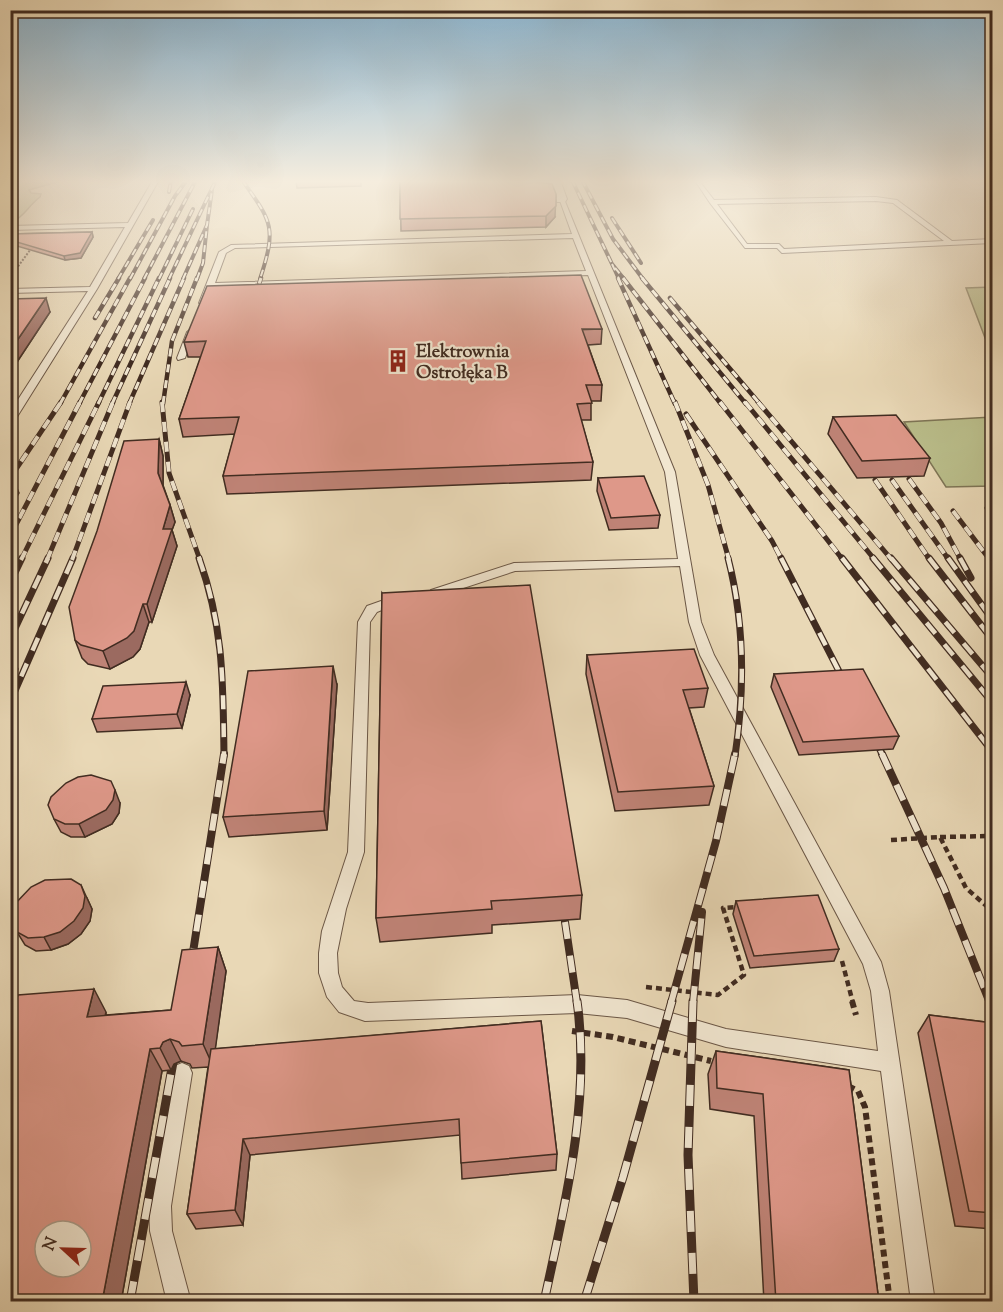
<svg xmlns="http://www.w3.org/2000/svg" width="1003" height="1312" viewBox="0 0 1003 1312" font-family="'Sorts Mill Goudy',serif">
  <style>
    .green { fill: #babe8b; stroke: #7e7556; stroke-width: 1.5 }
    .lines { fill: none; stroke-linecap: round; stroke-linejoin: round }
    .service-casing { stroke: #6b5746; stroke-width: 2 }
    .minor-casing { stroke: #6b5746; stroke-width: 2 }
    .path-far2 { stroke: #412c21; stroke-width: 2; stroke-dasharray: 2 1.5; stroke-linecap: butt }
    .path-far1 { stroke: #412c21; stroke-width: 4.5; stroke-dasharray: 6 4; stroke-linecap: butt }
    .path { stroke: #412c21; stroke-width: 6; stroke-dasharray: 7 4.5; stroke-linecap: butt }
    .service { fill: #f1e6d0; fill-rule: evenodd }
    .minor { fill: #f1e6d0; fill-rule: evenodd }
    .rail-far5-casing { stroke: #412c21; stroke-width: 4 }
    .rail-far4-casing { stroke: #412c21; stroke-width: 4.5 }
    .rail-far3-casing { stroke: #412c21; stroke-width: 5 }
    .rail-far2-casing { stroke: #412c21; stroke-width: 7 }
    .rail-far1-casing { stroke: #412c21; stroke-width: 8 }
    .rail-casing { stroke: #412c21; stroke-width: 9 }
    .rail-far5 { stroke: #f1e6d0; stroke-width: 2; stroke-dasharray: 7; stroke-linecap: butt }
    .rail-far4 { stroke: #f1e6d0; stroke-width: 3; stroke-dasharray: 8; stroke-linecap: butt }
    .rail-far3 { stroke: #f1e6d0; stroke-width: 4; stroke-dasharray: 10; stroke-linecap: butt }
    .rail-far2 { stroke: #f1e6d0; stroke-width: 4.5; stroke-dasharray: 14; stroke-linecap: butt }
    .rail-far1 { stroke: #f1e6d0; stroke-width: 6; stroke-dasharray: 17; stroke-linecap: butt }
    .rail { stroke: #f1e6d0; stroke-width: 7; stroke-dasharray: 21; stroke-linecap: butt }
    .wall { fill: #bf8376; stroke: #412c21; stroke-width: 1.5 }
    .shaded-wall { fill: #9b6a60; stroke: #412c21; stroke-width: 1.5 }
    .building { fill: #de9889; stroke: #412c21; stroke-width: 1.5; fill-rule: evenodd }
    .labels { text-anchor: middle; stroke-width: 4.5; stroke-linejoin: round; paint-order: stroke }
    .far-poi-label { font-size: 18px; font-weight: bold; fill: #412c21; stroke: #f1e6d0; text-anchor: start }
  </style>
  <rect width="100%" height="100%" fill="#e9d8b6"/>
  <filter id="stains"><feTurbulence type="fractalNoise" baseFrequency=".00333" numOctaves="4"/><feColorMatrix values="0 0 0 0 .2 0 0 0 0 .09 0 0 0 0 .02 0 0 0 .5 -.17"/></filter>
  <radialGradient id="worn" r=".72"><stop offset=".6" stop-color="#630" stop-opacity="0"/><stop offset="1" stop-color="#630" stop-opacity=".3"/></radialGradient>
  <!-- green -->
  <path class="green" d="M11,180H64L29,190L31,193L41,194L40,197C28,206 24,217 11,223Z
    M992,287V356L966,288Z
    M992,417V486L946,487L904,422Z"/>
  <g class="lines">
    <!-- service casing -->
    <g class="service-casing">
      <path id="service" d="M153,180H159L97,289L15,420L10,423V412L88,291L10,293V289L90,287L125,227L10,230V226L128,223Z
        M696,182H700L714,200L876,197L897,200L952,241L992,239V243L782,253L777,248H745L710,203ZM876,201L893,203L944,241L784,249L779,244H747L717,204Z
        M559,198L564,199L675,472L701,622L714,655L881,962L889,991L935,1302H911L881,1071L726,1047L627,1018L577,1013L365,1021L339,1012L327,997L319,973V953L322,931L348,852L358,622L367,606L398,595L404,599L402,602L377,612L370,622L364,852L346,909L337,953L338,973L342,987L354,1001L368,1003L577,995L627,1000L726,1029L878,1051L871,991L863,964L700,655L689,622L680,566L515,571L439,596L435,597L429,593L431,590L514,563L678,559L665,472L588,275L213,287L206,305L199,303L219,252L231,245L572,234ZM573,238L586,271L215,283L226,253L235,248Z
        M191,329L195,332L185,358L178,360L177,358L187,332Z
        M182,1063L189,1066L192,1073L171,1206L172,1231L191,1302H167L150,1231L149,1206L172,1073L175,1066Z"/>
    </g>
    <!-- minor casing -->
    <g class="minor-casing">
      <path id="minor" d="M548,180H560L567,199L565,202H557Z"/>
    </g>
    <!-- path-far2 -->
    <path class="path-far2" d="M14,272L33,246"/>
    <!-- path-far1 -->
    <path class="path-far1" d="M940,837L992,836
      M891,840L940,837L966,888L992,911
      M842,961L853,1003
      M646,987L718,995L744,975L723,908L738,907"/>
    <!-- path -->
    <path class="path" d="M852,1001L856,1015
      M572,1031L613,1037L711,1061
      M848,1086L858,1091L865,1107L890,1302"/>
    <!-- service -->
    <use href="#service" class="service"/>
    <!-- minor -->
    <use href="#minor" class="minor"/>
    <!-- rail-far5 casing -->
    <g class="rail-far5-casing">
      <path id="rail-far5" d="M242,180C272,222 277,227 260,279
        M572,180L612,264L624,279
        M582,180L613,239L643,279
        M169,192L171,180
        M612,218L641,263
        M612,264L619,279
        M118,279L153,220
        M130,279L175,196L187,180
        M144,279L196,180
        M159,279L193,209
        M169,279L216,180
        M183,279L207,225L212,190
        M197,279L203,263L207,225"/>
    </g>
    <!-- rail-far4 casing -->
    <g class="rail-far4-casing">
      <path id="rail-far4" d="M618,278L675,404
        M623,278L721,404
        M642,278L746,404
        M670,298L760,404
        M254,299L261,278
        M95,318L119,278
        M60,404L130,278
        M79,404L145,278
        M98,404L159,278
        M112,404L170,278
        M129,404L184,278
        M163,404L172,341L197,278"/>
    </g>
    <!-- rail-far3 casing -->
    <g class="rail-far3-casing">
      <path id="rail-far3" d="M162,402L169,473L200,560
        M675,402L708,485L729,560
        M720,402L843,560
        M745,402L875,560
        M758,402L892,560
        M686,414L772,541L782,560
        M10,478L61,402
        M909,479L941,523L961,560
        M875,480L930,560
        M892,480L949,560
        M987,508L992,515
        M953,511L990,560
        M10,536L80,402
        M21,560L99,402
        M47,560L113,402
        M72,560L130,402"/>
    </g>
    <!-- rail-far2 casing -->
    <g class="rail-far2-casing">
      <path id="rail-far2" d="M199,558C224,629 223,682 224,756
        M728,558C745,624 745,689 735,756
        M781,558L845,683
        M842,558L992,751
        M873,558L992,702
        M891,558L992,677
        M929,558L992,639
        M948,558L992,619
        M960,558L971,578
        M989,558L992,562
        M10,583L22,558
        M10,639L48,558
        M10,702L73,558
        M880,750L883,756"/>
    </g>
    <!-- rail-far1 casing -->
    <g class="rail-far1-casing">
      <path id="rail-far1" d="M882,754L944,888L990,1003
        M565,922L577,1003
        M191,965L224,754
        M671,1003L716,841L735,754
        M693,1003L702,912"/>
    </g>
    <!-- rail casing -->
    <g class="rail-casing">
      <path id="rail" d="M693,1001L688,1155L694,1302
        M990,1001L992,1007
        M130,1302L175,1051
        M544,1302C565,1204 591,1101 577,1001
        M584,1302L623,1177L672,1001"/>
    </g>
    <!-- rail-far5 -->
    <use href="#rail-far5" class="rail-far5"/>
    <!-- rail-far4 -->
    <use href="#rail-far4" class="rail-far4"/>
    <!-- rail-far3 -->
    <use href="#rail-far3" class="rail-far3"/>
    <!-- rail-far2 -->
    <use href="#rail-far2" class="rail-far2"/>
    <!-- rail-far1 -->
    <use href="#rail-far1" class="rail-far1"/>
    <!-- rail -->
    <use href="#rail" class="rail"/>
  </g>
  <!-- wall -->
  <path class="wall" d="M249,180H361V186L297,188L296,181L249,182Z
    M400,180L555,217L546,227L401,231Z
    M92,232L93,237L81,258L65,260L10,244V234Z
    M10,299L50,312L17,362L11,363L10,364Z
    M602,329L601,344L588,345L602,385L601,401H591V420H581L593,462L591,480L227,494L223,476L235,434L183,437L179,419L201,357H188L184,342Z
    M833,417L930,458L924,476L857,478L828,434Z
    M159,439L163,456V485L170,505L175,522L172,530L177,546L152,622H149L140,649L133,657L110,669L88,664L82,658L75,640Z
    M598,478L660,515L658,528L609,530L597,491Z
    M382,593L582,895L580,919L492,925V933L380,942L376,918Z
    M587,655L708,688L704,707L689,708L714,786L709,805L615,811L586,674Z
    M774,674L899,736L893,749L799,755L771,687Z
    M337,685L327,830L229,837L223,817Z
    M190,695L182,728L97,732L92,719Z
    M120,803L119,813L112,824L85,837H71L61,832L54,819Z
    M87,898L92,909L90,921L81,934L68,944L51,950L36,951L25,945L12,924Z
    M736,901L839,949L834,961L750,968L733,914Z
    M218,947L226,971L215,1049L541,1021L557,1154L556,1170L462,1179L460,1135L250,1155L243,1225L196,1229L187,1214L208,1067L192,1068L190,1064L181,1061L174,1064L171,1070L162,1071L121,1302H10L106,1012V1015L171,1010Z
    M929,1015L993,1023V1229L955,1226L918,1033Z
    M716,1051L849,1070L879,1302H764L754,1116L710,1109L708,1074Z"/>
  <!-- shaded-wall -->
  <path class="shaded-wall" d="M556,194L555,217L546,227V216Z
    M92,232L93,237L81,258L65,260L64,256Z
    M46,298L50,312L17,362L12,348Z
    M159,439L163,456V489L158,473Z
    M10,472L19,493L10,509Z
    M170,505L175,522L172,530L177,546L152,622L147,604L163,529Z
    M143,604L149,622L140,649L133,657L110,669L103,651Z
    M15,663L18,669L10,687V673Z
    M333,666L337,685L327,830L324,811Z
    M186,682L190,695L182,728L177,714Z
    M115,790L120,803L119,813L112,824L85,837L79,824Z
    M81,885L92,909L90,921L81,934L68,944L51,950L44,937Z
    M218,947L226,971L213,1066L203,1044Z
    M94,989L106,1012L100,1039L87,1017Z
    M170,1039L181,1061L174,1064L171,1070L160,1048L163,1042Z
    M150,1049L162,1071L121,1302H102Z
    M243,1139L250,1155L243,1225L235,1210Z"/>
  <!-- building -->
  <path class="building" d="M400,180H535L536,182L552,184L556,194V206L546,216L400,219Z
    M92,232L80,253L64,256L10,240V234Z
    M581,275L602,329H582L602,385H586L592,403L577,404L593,462L223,476L239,417L179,419L206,341L184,342L207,286Z
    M46,298L12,348H10V299Z
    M896,415L930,458L862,461L833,417Z
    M159,439L158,473L170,505L163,529H172L147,604H143L134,631L127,638L103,651L81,645L75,640L69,607L97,531L124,441Z
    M644,476L660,515L611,518L598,478Z
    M530,585L582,895L491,901L492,909L376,918L382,593Z
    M694,649L708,688L683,690L714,786L618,792L587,655Z
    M10,663H15L10,673Z
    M333,666L324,811L223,817L248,671Z
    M863,669L899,736L803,742L774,674Z
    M186,682L177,714L92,719L103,686Z
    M91,775L111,781L115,790L113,800L106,810L79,824H65L54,819L48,805L51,797L66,783L78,777Z
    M71,879L81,885L85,896L83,908L74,921L60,932L44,937L28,938L17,932L12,924L11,915L14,905L31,887L45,880Z
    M818,895L839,949L754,956L736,901Z
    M218,947L203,1044L182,1046L179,1042L170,1039L163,1042L160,1048L150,1049L102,1302H10V1020L18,995L94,989L87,1017L171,1010L182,950ZM45,1231H81V1267H45Z
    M929,1015L993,1023V1213L969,1211Z
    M541,1021L557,1154L461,1163L459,1119L243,1139L235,1210L187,1214L211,1049Z
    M716,1051L849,1070L879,1302H776L763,1094L717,1088Z"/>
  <!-- sky -->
  <linearGradient id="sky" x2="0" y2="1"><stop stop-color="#89b6d4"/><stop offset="0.5" stop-color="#f5edde"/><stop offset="1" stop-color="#f5edde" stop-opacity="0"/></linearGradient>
  <rect width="1003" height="363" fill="url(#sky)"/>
  <!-- icons -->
  <defs>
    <g id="building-bare" transform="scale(1.8)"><path d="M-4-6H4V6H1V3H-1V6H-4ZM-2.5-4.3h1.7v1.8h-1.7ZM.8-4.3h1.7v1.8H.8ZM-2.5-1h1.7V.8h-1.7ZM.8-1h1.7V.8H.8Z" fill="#8f2418" stroke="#f1e6d0" stroke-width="2.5" paint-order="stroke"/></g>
  </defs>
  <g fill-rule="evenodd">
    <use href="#building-bare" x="398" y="361"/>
  </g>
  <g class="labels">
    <!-- far-poi labels -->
    <g class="far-poi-label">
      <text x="416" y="357">Elektrownia<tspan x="416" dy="21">Ostrołęka B</tspan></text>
    </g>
  </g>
  <!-- margin -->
  <rect width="1003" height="1312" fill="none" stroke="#e9d8b6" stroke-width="36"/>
  <rect x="12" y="12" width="979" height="1288" fill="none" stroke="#412c21" stroke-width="3"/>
  <rect x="18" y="18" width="967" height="1276" fill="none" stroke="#412c21" stroke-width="1.5"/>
  <!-- north arrow -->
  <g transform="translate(63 1249) rotate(292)"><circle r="28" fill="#f1e6d0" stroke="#ab9c8a" stroke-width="1.5"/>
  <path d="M0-4.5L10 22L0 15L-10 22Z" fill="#8f2418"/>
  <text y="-9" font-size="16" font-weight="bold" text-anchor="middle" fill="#412c21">N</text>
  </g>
  <rect width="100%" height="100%" filter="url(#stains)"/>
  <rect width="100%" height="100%" fill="url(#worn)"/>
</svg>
